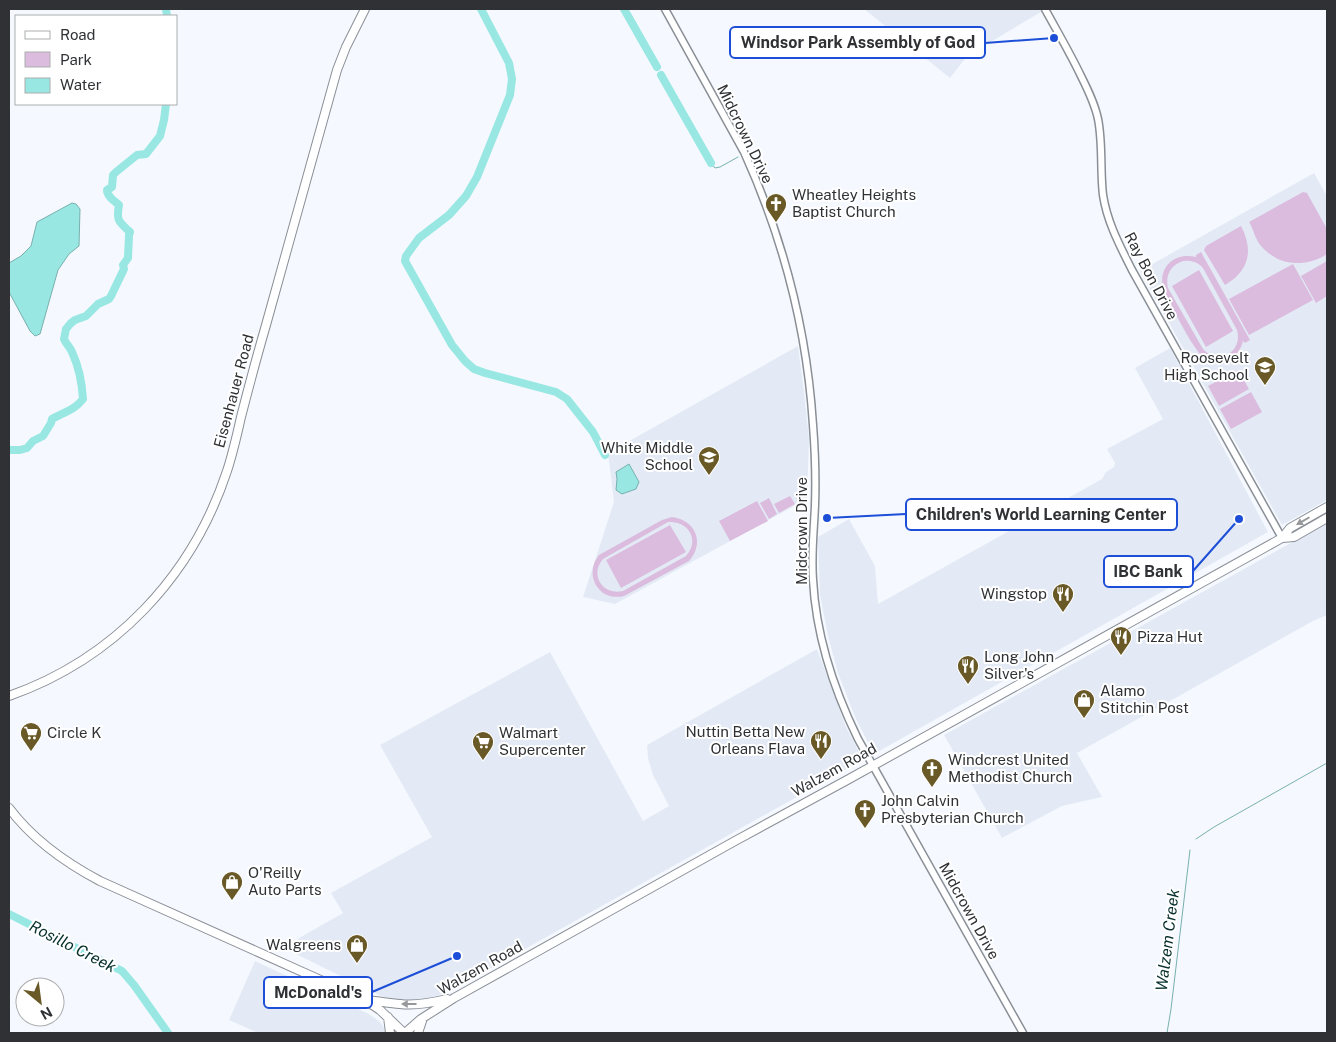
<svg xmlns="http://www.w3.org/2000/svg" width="1336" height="1042" viewBox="0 0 1336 1042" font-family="'Public Sans',sans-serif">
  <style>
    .built { fill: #e3eaf5 }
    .green { fill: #dbbcde; fill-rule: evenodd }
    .water { fill: #98e7e2; stroke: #78b0ae }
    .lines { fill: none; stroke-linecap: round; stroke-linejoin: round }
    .stream { stroke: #78b0ae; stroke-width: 1 }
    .river { stroke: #98e7e2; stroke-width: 8 }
    .tertiary-casing { stroke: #8a8f96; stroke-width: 9 }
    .secondary-casing { stroke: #8a8f96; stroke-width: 10 }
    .tertiary { stroke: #fff; stroke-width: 6 }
    .secondary { stroke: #fff; stroke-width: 8 }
    .oneway { fill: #97989a }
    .labels { text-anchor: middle; stroke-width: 4; stroke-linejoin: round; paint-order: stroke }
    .street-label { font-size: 15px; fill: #2f3134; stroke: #fff }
    .poi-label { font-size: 15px; fill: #2f3134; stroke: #fff; text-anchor: start }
    .water-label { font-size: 16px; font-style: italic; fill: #07302e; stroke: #fff }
    .leader { fill: none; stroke: #1d4ed8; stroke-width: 2 }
    .callout-dot { fill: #1d4ed8; stroke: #fff; stroke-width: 2 }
    .callout { fill: #fff; stroke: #1d4ed8; stroke-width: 2 }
    .callout-label { font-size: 16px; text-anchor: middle; font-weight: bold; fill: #2f3134 }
  </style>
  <rect width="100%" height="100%" fill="#f5f9ff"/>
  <!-- built -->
  <path class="built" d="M864,9H1039L1041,12L967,56L950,78Z
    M1314,173L1327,196V500L1282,525L1140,271Z
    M798,346L804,392L809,438L807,499L615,604L583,597L614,502L608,453Z
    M1170,348L1268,532L874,754L855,717L838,673L828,636L820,595L818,537L849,519L875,566L878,604L1102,479L1106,472L1114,467L1115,463L1107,449L1163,419L1135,368Z
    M1327,523V615L1313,621L1077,753L1102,797L1062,806L1002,838L944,735Z
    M817,649L846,727L863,760L450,991L426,1000L404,1001L381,996L292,952L299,938L343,913L331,893L432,837L380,745L550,652L643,821L669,806L653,775L648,758L647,745Z
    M255,961L369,1014L380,1022L384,1028L385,1033H258L229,1020Z"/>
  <!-- green -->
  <path class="green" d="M1303,192L1307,193L1327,229V254C1306,268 1279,266 1262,247C1255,240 1254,230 1249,222Z
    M1241,226C1254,251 1249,271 1225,285L1204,250L1206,246Z
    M1201,252L1250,340L1245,343L1243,341C1241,350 1235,358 1226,361C1218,363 1210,362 1203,357C1193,349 1172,307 1165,293C1155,270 1173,251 1196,257V255ZM1183,261C1191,260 1198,262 1203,268L1237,330C1243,352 1219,366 1203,349L1168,288C1165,275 1171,265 1183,261Z
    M1327,261V296L1316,303L1301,276Z
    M1293,264L1313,300L1249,335L1229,299Z
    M1199,270L1233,331L1206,347L1172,286Z
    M1238,370L1249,389L1219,406L1208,386Z
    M1251,392L1262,412L1231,429L1220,409Z
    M790,496L795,504L779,513L774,504Z
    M769,498L777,514L769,519L760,503Z
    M757,501L768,521L730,541L719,521Z
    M672,517C696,520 705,543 689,561L624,596C599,602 583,575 599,555L662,520ZM668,522C689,521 700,540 686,556L623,591C603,596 589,575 603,559Z
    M670,525L686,552L621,588L606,560Z"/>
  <!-- water -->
  <path class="water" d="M72,203L76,204L80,209L79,246L69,254L58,270L40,334L35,336L30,331L9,292V263L21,256L31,246L37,222Z
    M629,464L639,482L636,489L622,494L616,490L617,479L616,472Z"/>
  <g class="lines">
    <!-- stream -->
    <path class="stream" d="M711,163L715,168L720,167L738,157
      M1196,839L1214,827L1327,763
      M1167,1033L1171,1009L1190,850"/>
    <!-- river -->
    <path class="river" d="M166,9L167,16
      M481,9L509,63L512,79L510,95L477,177L466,196L449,215L419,238L406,256L405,261L452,345L465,361L474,369L485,373L556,392L567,399L593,432L605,455
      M624,9L657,67
      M661,75L711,163
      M9,450H20L27,448L33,441L43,436L51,423L52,419C62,413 75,410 83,399C82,383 79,367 72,352C70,347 66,344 64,339L66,329L71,323L75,320L86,316L98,304L109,299L111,296L124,269L123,265L128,258L129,235L130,232C119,222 116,221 119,205C114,201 107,196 107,190L112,187L113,175L116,172L137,155L146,154L160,136L164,120L166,104
      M9,914L122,971L134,985L168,1033"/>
    <!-- tertiary casing -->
    <g class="tertiary-casing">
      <path id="tertiary" d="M665,9L744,152C783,238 807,331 813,425C815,451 816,478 815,505C814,530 811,555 813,580C816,635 834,690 858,739L1023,1033
        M1045,9C1057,31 1070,53 1081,76C1088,90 1095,104 1098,119C1103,144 1100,170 1103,195C1107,222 1120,246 1132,270L1282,538"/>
    </g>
    <!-- secondary casing -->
    <g class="secondary-casing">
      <path id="secondary" d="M1282,538L1294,537L1327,518
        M9,696C114,659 192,577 227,471C233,453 237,435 241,417C249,386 257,356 266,325C289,240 313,155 337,70L346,47L365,9
        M9,808C33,840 66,863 100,881L365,1000L380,1010L404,1033
        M365,1000C377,1001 388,1003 400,1004C416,1006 431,1003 447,999
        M388,1017L390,1033
        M405,1033L421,1019L454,998L735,841L849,779L1282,538L1290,528L1327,507
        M418,1033L423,1018"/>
    </g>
    <!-- tertiary -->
    <use href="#tertiary" class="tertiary"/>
    <!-- secondary -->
    <use href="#secondary" class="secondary"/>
  </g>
  <!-- one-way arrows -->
  <defs><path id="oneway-solid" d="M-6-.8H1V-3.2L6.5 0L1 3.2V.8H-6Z" transform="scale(1.25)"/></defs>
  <g class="oneway">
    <use href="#oneway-solid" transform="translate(1303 521) rotate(150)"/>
    <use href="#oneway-solid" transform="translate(409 1004) rotate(-180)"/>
  </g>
  <!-- icons -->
  <defs>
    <g id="church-pin" transform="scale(1.125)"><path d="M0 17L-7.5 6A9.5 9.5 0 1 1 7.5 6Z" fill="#695926" stroke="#fff"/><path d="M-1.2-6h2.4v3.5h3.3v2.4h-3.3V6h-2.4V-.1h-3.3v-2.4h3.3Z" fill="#fff"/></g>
    <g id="school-pin" transform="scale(1.125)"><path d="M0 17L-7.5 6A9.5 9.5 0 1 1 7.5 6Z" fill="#695926" stroke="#fff"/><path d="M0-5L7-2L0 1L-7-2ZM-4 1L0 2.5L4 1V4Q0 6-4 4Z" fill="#fff"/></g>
    <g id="restaurant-pin" transform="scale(1.125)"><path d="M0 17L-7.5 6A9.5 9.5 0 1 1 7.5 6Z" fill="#695926" stroke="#fff"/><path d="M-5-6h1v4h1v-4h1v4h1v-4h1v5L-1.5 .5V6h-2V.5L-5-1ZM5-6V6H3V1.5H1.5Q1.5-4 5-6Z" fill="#fff"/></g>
    <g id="shop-pin" transform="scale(1.125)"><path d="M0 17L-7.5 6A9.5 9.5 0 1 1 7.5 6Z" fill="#695926" stroke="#fff"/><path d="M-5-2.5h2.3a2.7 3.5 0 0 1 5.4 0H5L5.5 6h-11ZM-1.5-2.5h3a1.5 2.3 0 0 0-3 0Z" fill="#fff"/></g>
    <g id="supermarket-pin" transform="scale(1.125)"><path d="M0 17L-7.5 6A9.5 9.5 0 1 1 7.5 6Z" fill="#695926" stroke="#fff"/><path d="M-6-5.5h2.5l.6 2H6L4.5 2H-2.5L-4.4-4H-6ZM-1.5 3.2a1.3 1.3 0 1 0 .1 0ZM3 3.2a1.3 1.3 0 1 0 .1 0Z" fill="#fff"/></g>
  </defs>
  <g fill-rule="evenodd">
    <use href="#church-pin" x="776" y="204"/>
    <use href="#school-pin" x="1265" y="367"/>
    <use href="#school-pin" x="709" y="457"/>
    <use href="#restaurant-pin" x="1063" y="594"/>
    <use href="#restaurant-pin" x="1121" y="637"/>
    <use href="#restaurant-pin" x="968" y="666"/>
    <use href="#shop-pin" x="1084" y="700"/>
    <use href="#supermarket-pin" x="31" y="733"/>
    <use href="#restaurant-pin" x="821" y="741"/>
    <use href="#supermarket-pin" x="483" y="742"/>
    <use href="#church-pin" x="932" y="769"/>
    <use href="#church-pin" x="865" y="810"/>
    <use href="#shop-pin" x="232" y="882"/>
    <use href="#shop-pin" x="357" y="945"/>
  </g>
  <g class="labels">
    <!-- street labels -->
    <g class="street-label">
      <text transform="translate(745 134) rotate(64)" y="5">Midcrown Drive</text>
      <text transform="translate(1151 276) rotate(62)" y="5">Ray Bon Drive</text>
      <text transform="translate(234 391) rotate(-75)" y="5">Eisenhauer Road</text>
      <text transform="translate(802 531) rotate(-90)" y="5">Midcrown Drive</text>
      <text transform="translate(834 770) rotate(-29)" y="5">Walzem Road</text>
      <text transform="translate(969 911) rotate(61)" y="5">Midcrown Drive</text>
      <text transform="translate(480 968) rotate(-29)" y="5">Walzem Road</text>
    </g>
    <!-- poi labels -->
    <g class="poi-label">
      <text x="792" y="200">Wheatley Heights<tspan x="792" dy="17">Baptist Church</tspan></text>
      <text x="1249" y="363" text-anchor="end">Roosevelt<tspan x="1249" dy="17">High School</tspan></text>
      <text x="693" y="453" text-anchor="end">White Middle<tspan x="693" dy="17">School</tspan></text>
      <text x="1047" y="599" text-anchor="end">Wingstop</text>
      <text x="1137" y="642">Pizza Hut</text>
      <text x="984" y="662">Long John<tspan x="984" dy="17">Silver's</tspan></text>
      <text x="1100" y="696">Alamo<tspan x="1100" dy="17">Stitchin Post</tspan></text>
      <text x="805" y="737" text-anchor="end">Nuttin Betta New<tspan x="805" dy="17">Orleans Flava</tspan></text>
      <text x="47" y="738">Circle K</text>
      <text x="499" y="738">Walmart<tspan x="499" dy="17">Supercenter</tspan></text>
      <text x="948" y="765">Windcrest United<tspan x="948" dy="17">Methodist Church</tspan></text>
      <text x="881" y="806">John Calvin<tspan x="881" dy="17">Presbyterian Church</tspan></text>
      <text x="248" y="878">O'Reilly<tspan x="248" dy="17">Auto Parts</tspan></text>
      <text x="341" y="950" text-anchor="end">Walgreens</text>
    </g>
    <!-- water labels -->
    <g class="water-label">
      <text transform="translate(1167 940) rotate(-83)" y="6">Walzem Creek</text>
      <text transform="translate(73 946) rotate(27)" y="6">Rosillo Creek</text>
    </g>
  </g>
  <!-- callouts -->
  <path class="leader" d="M1054 38L985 43M827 518L906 514M1239 519L1193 571M457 956L372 992"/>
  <g class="callout-dot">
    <circle cx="1054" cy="38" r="5"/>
    <circle cx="827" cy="518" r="5"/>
    <circle cx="1239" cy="519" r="5"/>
    <circle cx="457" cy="956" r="5"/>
  </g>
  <g class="callout">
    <rect x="730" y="27" width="255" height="31" rx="5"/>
    <rect x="906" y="499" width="271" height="31" rx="5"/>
    <rect x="1104" y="556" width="89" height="31" rx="5"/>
    <rect x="264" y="977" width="108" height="31" rx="5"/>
  </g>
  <g class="callout-label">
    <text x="858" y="48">Windsor Park Assembly of God</text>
    <text x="1041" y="520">Children's World Learning Center</text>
    <text x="1148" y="577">IBC Bank</text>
    <text x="318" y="998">McDonald's</text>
  </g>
  <!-- border -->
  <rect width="1336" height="1042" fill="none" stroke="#2f3134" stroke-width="20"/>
  <!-- legend -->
  <rect x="15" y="15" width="162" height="90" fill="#ffffff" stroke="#acadae"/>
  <rect x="25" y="31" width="25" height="8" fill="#ffffff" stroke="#acadae"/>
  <text x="60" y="40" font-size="15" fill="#2f3134">Road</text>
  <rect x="25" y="52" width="25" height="15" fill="#dbbcde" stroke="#acadae"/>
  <text x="60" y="65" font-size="15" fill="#2f3134">Park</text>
  <rect x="25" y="78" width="25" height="15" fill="#98e7e2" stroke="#acadae"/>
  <text x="60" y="90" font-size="15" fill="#2f3134">Water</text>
  <!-- north arrow -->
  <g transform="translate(40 1002) rotate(151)"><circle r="24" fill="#ffffff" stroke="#acadae"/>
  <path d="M0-4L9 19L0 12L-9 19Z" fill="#695926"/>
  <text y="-8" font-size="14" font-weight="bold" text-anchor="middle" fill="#2f3134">N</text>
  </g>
</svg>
